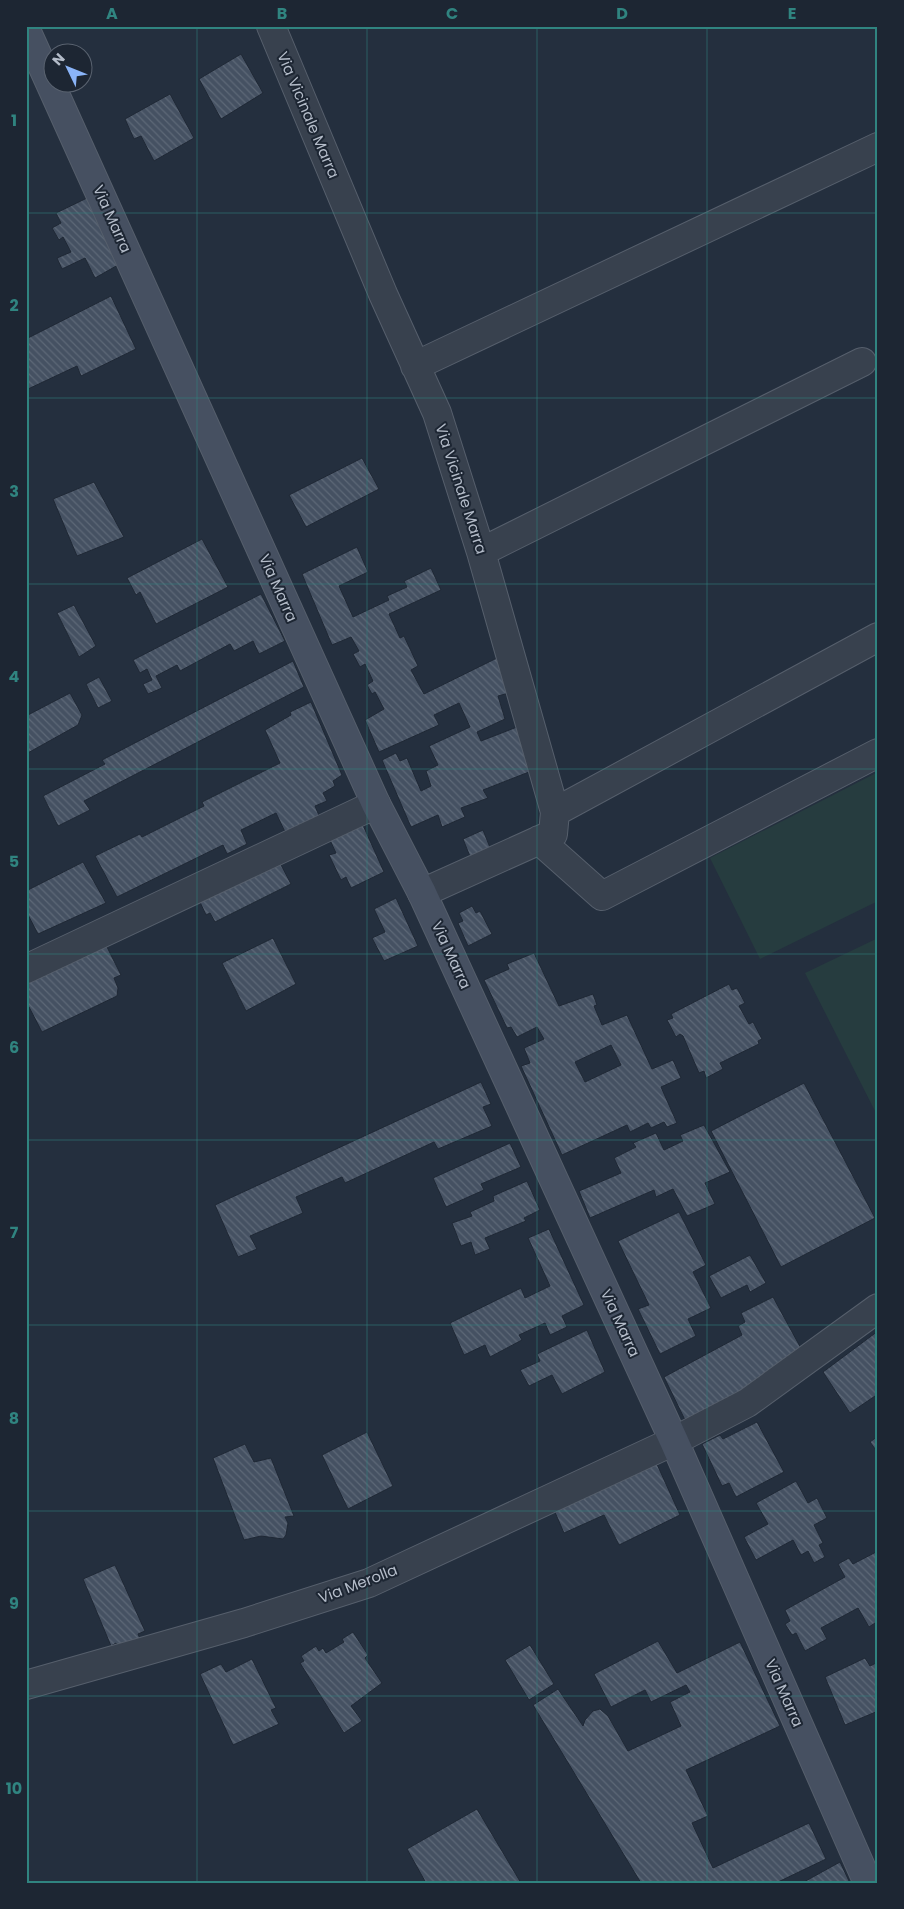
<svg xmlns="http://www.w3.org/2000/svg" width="904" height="1909" viewBox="0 0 904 1909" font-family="Poppins,sans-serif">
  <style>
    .grass { fill: #263c3f }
    .building { fill: url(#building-back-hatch); stroke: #1f2835; fill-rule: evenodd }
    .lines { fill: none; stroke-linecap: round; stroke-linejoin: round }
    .minor-casing { stroke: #565f6c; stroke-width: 30 }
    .secondary-casing { stroke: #565f6c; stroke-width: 30 }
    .minor { stroke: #38414e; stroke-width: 28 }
    .secondary { stroke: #465061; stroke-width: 28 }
    .grid { fill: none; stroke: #308480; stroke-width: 1; stroke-opacity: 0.55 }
    .labels { text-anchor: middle; stroke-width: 4; stroke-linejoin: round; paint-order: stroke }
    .street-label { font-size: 15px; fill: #b4bcc9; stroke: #1d2633 }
    .neatline { fill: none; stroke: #308480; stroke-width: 2 }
    .grid-label { font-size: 16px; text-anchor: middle; font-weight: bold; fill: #308480 }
  </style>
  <defs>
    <pattern id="building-back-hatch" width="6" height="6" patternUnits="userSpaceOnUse" patternTransform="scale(1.25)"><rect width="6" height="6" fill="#455162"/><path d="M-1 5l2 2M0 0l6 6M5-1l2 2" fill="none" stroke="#5d6877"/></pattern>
  </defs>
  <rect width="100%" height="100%" fill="#242f3e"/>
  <!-- grass -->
  <path class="grass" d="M878,772V901L760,959L710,858Z
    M878,938V1117L805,973Z"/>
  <!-- building -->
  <path class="building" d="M241,54L263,93L221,119L199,79Z
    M170,94L194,138L154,161L141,136L134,139L125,119Z
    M87,198L118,265L95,278L85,258L62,269L57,258L71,252L63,237L59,240L52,228L61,223L56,213Z
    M111,296L136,349L81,376L77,366L26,390V339Z
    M362,458L379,489L306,527L289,495Z
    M94,482L124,537L77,556L53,499Z
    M202,539L228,587L156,624L140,592L136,595L127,578Z
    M357,547L368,572L339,586L353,617L389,600L387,596L407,587L404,581L431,568L441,590L389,614L400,638L404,636L418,666L411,670L424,694L499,657L509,693L498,696L505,719L477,732L481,741L517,727L529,772L483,790L488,798L461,808L465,817L442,827L438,815L411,827L382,760L396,753L400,761L407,758L421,791L431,786L426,771L438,765L429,746L470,727L459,703L434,715L439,725L379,752L365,720L384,709L375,692L372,694L367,685L373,681L365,664L360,667L353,654L359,651L351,637L332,645L302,574Z
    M261,594L285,641L259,654L253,641L234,651L230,644L180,671L177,665L156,676L162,688L148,694L143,684L152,680L147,669L140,673L133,660Z
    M74,605L96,646L79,657L57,613Z
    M293,661L304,687L84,801L90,810L58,826L43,796L105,764L102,760Z
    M99,677L112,701L98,708L86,684Z
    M70,693L82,715L78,725L26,754V716Z
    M311,702L342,775L333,781L335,786L323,793L327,801L315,806L323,825L286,834L276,813L241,830L247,844L227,854L223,845L117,897L95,856L140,834L142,837L204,806L202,802L280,763L265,730L291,715L290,712Z
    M362,823L384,872L351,888L346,877L341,880L329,855L336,853L329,838Z
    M483,830L491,850L471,859L463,839Z
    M279,861L291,884L215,922L210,913L206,915L199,900Z
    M83,862L106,903L38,934L26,911V891Z
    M396,898L418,946L384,961L372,938L385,932L374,909Z
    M472,906L476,913L480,911L492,934L468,946L458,923L463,921L459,913Z
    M273,938L296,984L246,1011L222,963Z
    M104,941L121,975L114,978L118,988L117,996L42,1032L29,1007L26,1008V978Z
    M534,953L559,1006L593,994L597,1005L594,1006L602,1025L627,1015L652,1069L673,1060L681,1078L661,1087L677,1123L667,1127L664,1122L651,1128L648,1123L630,1132L627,1125L562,1155L521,1066L530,1063L524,1048L544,1039L537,1027L517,1037L511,1027L507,1028L484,980L509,969L507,964ZM611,1045L621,1065L585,1082L575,1062Z
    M729,984L732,990L737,988L745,1003L739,1006L749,1024L753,1022L762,1039L758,1041L759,1044L720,1063L723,1069L706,1078L704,1071L699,1073L683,1036L680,1034L676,1037L667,1020L673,1018L671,1014Z
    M481,1082L491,1104L483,1107L492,1126L438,1149L434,1142L345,1183L342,1177L296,1197L303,1213L250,1236L257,1249L238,1257L215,1205Z
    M804,1083L875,1218L781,1267L711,1131Z
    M704,1125L730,1172L705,1183L715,1204L687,1216L673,1189L656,1197L654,1190L590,1218L579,1191L621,1173L614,1158L636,1147L633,1143L656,1133L664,1150L683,1141L680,1135Z
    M510,1143L521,1167L481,1184L484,1190L446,1207L433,1178Z
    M527,1181L540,1210L524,1218L526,1221L485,1238L490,1249L475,1255L471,1242L461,1246L452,1223L472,1216L470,1212L494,1201L493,1196Z
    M679,1212L706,1265L693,1272L711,1308L688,1319L696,1336L660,1354L638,1309L649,1305L618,1241Z
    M549,1229L584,1305L562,1316L567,1327L550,1335L545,1323L519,1335L522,1340L490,1357L485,1345L464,1355L450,1323L521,1288L525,1298L550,1286L528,1238Z
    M750,1255L766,1283L750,1292L747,1285L721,1298L709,1276Z
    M773,1297L803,1352L732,1396L685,1420L664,1377L742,1335L738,1326L745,1322L741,1313Z
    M587,1330L605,1372L562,1394L552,1375L529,1386L520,1370L540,1361L537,1354Z
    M878,1331V1394L850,1413L823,1372Z
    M757,1422L784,1472L736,1497L729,1483L722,1486L702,1444L720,1435L723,1439Z
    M367,1432L393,1486L348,1509L322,1455Z
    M878,1436V1453L870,1442Z
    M245,1444L254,1462L271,1458L294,1516L285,1517L288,1523L286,1535L283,1539L261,1536L244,1540L213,1458Z
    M656,1462L680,1515L619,1545L604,1515L564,1533L554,1510Z
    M796,1481L808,1503L817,1498L827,1518L814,1525L823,1543L819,1545L825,1557L814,1563L808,1551L801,1555L793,1540L756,1560L744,1537L768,1524L756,1503Z
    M878,1551V1621L869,1627L858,1608L821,1628L827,1639L805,1651L796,1633L792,1635L785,1624L790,1621L785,1610L845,1577L838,1564L849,1558L853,1564Z
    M115,1565L145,1631L138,1634L141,1641L118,1647L116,1643L111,1646L83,1579Z
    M353,1632L368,1655L365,1658L382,1683L351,1706L362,1721L344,1733L300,1663L304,1661L301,1656L316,1646L319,1651L323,1648L326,1653L344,1642L342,1639Z
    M658,1641L677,1673L740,1642L780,1726L686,1770L708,1816L692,1823L713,1868L809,1823L826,1859L776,1883H641L533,1705L558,1689L583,1726L585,1720L593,1711L600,1709L608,1716L628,1751L681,1726L670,1702L690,1692L686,1685L651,1702L645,1690L611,1707L594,1674Z
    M530,1645L554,1684L529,1700L505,1660Z
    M865,1658L870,1666L878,1662V1711L845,1725L825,1677Z
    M252,1659L276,1708L271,1710L279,1724L233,1745L200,1674L221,1664L226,1672Z
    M477,1809L521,1883H426L407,1849Z
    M840,1862L850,1883H802Z"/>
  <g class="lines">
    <!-- minor casing -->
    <g class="minor-casing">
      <path id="minor" d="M271,26L383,294L437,413L481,552L555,812L553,834L422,893
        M415,366L878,147
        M481,552L862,362
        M555,812L878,637
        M539,840L602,896L878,753
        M26,969L376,804
        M26,1685L244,1623L369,1583L674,1441L747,1403L878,1308"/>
    </g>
    <!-- secondary casing -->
    <g class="secondary-casing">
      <path id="secondary" d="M26,30L376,804L422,893L674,1441L868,1883"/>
    </g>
    <!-- minor -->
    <use href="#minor" class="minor"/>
    <!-- secondary -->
    <use href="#secondary" class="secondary"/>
  </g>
  <!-- grid -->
  <path class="grid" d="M197,26V1883M367,26V1883M537,26V1883M707,26V1883M26,213H878M26,398H878M26,584H878M26,769H878M26,954H878M26,1140H878M26,1325H878M26,1511H878M26,1696H878"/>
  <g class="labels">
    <!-- street labels -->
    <g class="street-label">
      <text transform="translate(308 115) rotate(67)" y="5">Via Vicinale Marra</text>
      <text transform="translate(112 219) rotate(66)" y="5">Via Marra</text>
      <text transform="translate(461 489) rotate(72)" y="5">Via Vicinale Marra</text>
      <text transform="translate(278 588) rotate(66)" y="5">Via Marra</text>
      <text transform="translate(451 955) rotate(65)" y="5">Via Marra</text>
      <text transform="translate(620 1323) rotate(65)" y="5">Via Marra</text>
      <text transform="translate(358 1584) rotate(-21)" y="5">Via Merolla</text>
      <text transform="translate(784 1693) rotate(66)" y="5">Via Marra</text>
    </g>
  </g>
  <!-- border -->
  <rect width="904" height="1909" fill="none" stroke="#1d2633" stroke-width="55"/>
  <!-- north arrow -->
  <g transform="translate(68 68) rotate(313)"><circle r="24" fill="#1d2633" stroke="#59626f"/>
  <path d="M0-4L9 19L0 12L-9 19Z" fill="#8ab4f8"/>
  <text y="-8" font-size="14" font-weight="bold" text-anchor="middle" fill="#b4bcc9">N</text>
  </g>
  <rect x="28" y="28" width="848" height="1854" class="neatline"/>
  <g class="grid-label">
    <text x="112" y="19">A</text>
    <text x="282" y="19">B</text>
    <text x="452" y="19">C</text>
    <text x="622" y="19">D</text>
    <text x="792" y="19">E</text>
    <text x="14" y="126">1</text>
    <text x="14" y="311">2</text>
    <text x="14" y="497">3</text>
    <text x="14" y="682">4</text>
    <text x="14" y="867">5</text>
    <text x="14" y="1053">6</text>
    <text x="14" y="1238">7</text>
    <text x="14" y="1424">8</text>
    <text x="14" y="1609">9</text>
    <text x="14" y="1794">10</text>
  </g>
</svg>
